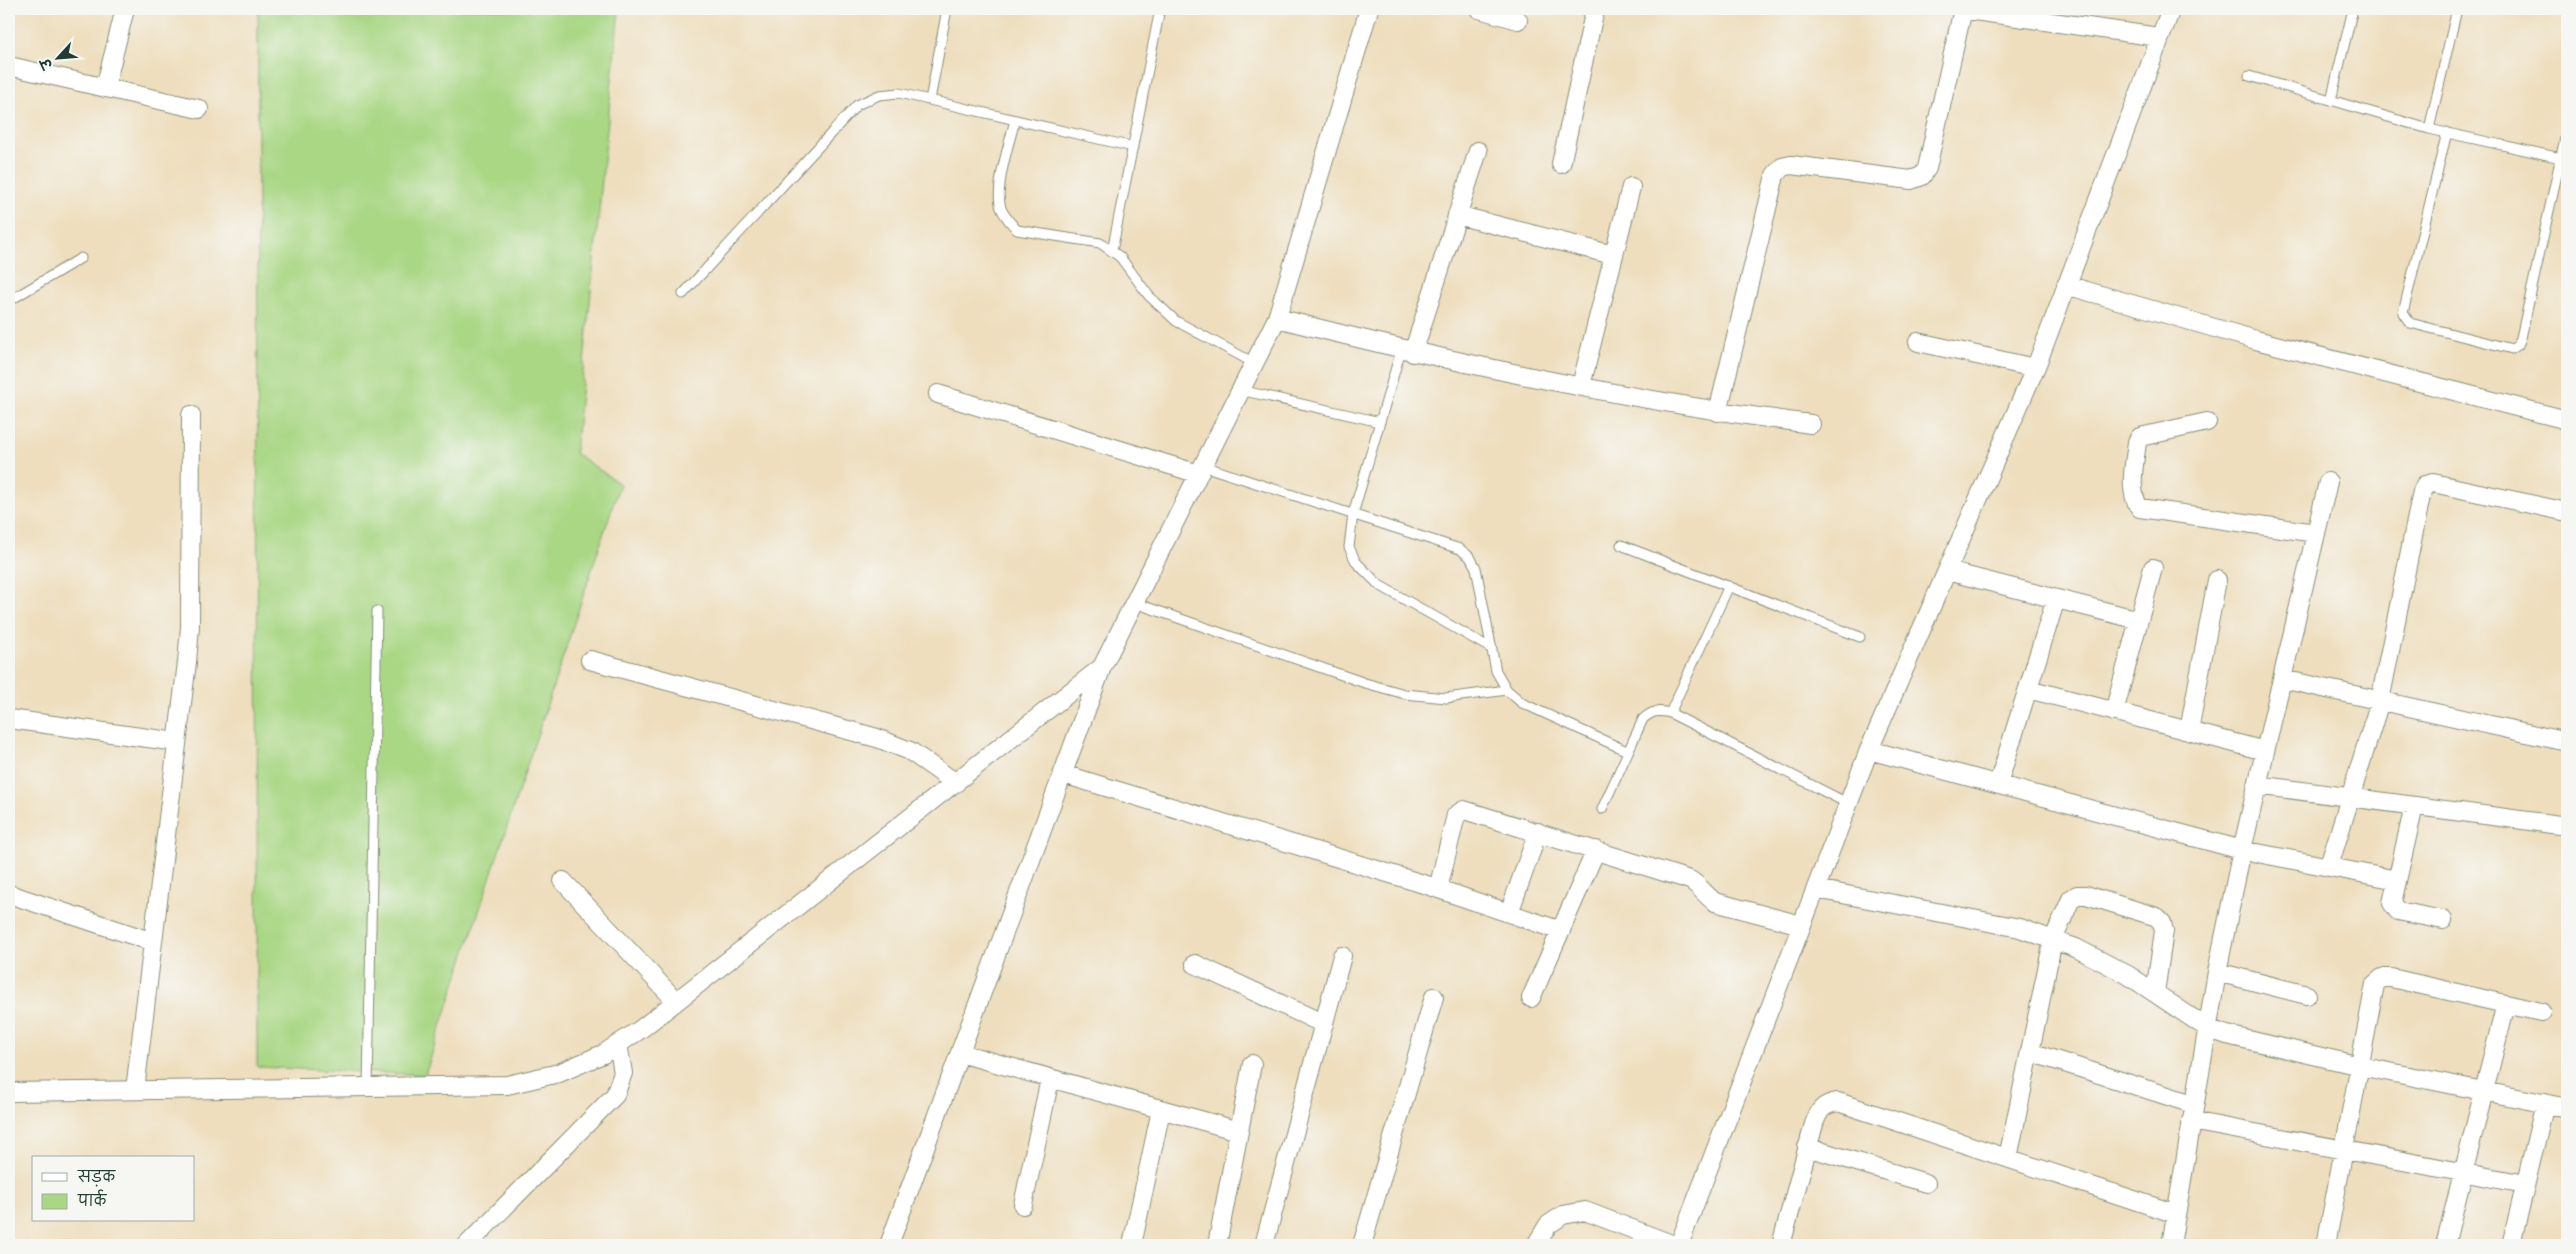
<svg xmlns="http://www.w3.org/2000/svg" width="2576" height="1254" viewBox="0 0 2576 1254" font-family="Itim,'Playpen Sans Deva',sans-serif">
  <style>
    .green { fill: #a9d784; stroke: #648a5c }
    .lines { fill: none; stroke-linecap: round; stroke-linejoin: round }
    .service-casing { stroke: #868e78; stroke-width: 11 }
    .minor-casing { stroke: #868e78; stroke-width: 20 }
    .service { stroke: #fff; stroke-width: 9 }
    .minor { stroke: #fff; stroke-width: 18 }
  </style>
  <rect width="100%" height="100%" fill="#f6f6f2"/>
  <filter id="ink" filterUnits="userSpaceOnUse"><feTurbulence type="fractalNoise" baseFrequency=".02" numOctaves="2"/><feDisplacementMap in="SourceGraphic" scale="10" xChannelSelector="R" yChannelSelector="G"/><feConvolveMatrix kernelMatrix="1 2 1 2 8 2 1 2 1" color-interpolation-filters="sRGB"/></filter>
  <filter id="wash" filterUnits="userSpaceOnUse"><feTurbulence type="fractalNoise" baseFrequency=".0096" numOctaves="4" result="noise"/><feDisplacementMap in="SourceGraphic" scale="20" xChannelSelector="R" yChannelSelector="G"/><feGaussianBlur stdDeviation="1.12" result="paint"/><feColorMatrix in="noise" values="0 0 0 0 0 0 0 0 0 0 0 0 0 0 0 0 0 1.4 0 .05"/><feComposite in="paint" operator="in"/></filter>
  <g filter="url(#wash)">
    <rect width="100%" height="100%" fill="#eedebd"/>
    <!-- green -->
    <path class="green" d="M258,9H619L575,453L620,484L425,1075L257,1067Z"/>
  </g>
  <g filter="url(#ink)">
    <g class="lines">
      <!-- service casing -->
      <g class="service-casing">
        <path id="service" d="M2249,76L2429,129L2561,158
          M930,100L947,9
          M2331,100L2353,9
          M1015,120C1010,141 994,188 1001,208C1004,216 1011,223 1017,230L1100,243L1120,257L1149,296L1176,321L1254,363
          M2429,129L2457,9
          M2447,132L2403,313L2410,323L2512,349L2518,345L2521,338L2567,129
          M1112,251L1160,9
          M683,294L857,105L879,95L899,93L1133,147
          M9,301L81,258
          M1401,350L1353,514L1349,547L1356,562L1379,585L1492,649
          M1240,390L1380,422
          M1203,466L1460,549L1470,557L1476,568L1496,671L1507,690L1522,703L1627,751
          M1621,545L1860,637
          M1135,603L1365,683L1405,694L1446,698L1507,690
          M1670,713L1729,586
          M1602,809L1643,719C1652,711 1658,710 1670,713L1849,804
          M368,1087L377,611"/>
      </g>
      <!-- minor casing -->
      <g class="minor-casing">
        <path id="minor" d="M1479,9L1518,20
          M1960,9L2159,37
          M9,66L199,109
          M105,88L125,9
          M1561,164L1595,9
          M1457,215L1613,255
          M2066,285L2256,340L2567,420
          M1277,318C1453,363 1631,401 1811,424
          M1918,342L2035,368
          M1413,353L1478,151
          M1581,386L1631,187
          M938,394L1199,474
          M1718,412L1775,175L1782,167L1791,165L1911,180L1922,176L1927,168L1963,9
          M2207,422L2140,437L2137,442C2135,461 2127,492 2140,508L2316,533
          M1947,571L2139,620
          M590,660L877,738L910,751L956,783
          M2282,679L2567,742
          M2028,689L2265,751
          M2114,712L2153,568
          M9,719L177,742
          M2189,731L2217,580
          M1869,750L2242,850L2397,880
          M1063,774L1430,886L1561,931
          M1998,784L2056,599
          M2257,785L2567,826
          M2414,806L2392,903L2398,911L2443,920
          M2329,866L2380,701L2422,491L2425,485L2433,483L2567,512
          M563,881L676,1001
          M1438,889L1456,815L1464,810L1690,880C1700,886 1705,895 1715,902L1801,925
          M1816,889L2020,928L2053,940L2076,948L2128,975L2207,1028L2227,1035L2360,1066L2567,1108
          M9,894L153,942
          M1509,913L1538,832
          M1195,964L1324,1024
          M2217,972L2307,995
          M1531,998L1596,850
          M2030,1052L2193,1104
          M960,1053L1239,1131
          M135,1090L187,662L190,627L191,415
          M9,1092L507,1085L559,1073L603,1054L641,1029L1102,667
          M2191,1121L2525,1184
          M1807,1147L1926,1183
          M2008,1158L2053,940L2071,899L2077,895H2086L2157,917L2162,923L2164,931L2155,993
          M1023,1205L1050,1079
          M467,1245L615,1095L623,1073L618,1044
          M889,1245L1102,667L1277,318L1369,9
          M1132,1245L1161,1110
          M1217,1245L1252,1064
          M1264,1245L1342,956
          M1362,1245L1434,997
          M1536,1245L1548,1225L1563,1215L1585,1211L1674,1245
          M1679,1245L1869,750L2037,364L2171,9
          M1781,1245L1814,1124C1819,1110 1823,1104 1838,1102L2176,1214
          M2171,1245L2217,972L2242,850L2328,482
          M2326,1245L2375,984L2382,978H2391L2541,1012
          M2445,1245L2506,1004
          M2511,1245L2545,1103"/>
      </g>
      <!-- service -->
      <use href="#service" class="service"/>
      <!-- minor -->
      <use href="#minor" class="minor"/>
    </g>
  </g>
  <!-- margin -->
  <rect width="2576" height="1254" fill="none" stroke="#f6f6f2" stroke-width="30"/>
  <!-- legend -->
  <rect x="32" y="1156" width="162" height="65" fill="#f6f6f2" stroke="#a0aca6"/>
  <rect x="42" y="1173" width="25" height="8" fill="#ffffff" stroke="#a0aca6"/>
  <text x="78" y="1182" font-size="15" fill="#1f3d34">सड़क</text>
  <rect x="42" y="1194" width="25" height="15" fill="#a9d784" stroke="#a0aca6"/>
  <text x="78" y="1206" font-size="15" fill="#1f3d34">पार्क</text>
  <!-- north arrow -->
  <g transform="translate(58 58) rotate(244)" stroke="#f6f6f2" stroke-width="4" paint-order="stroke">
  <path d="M0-4L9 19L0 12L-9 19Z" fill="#1f3d34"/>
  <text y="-8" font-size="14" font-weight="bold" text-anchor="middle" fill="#1f3d34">उ</text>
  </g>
</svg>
